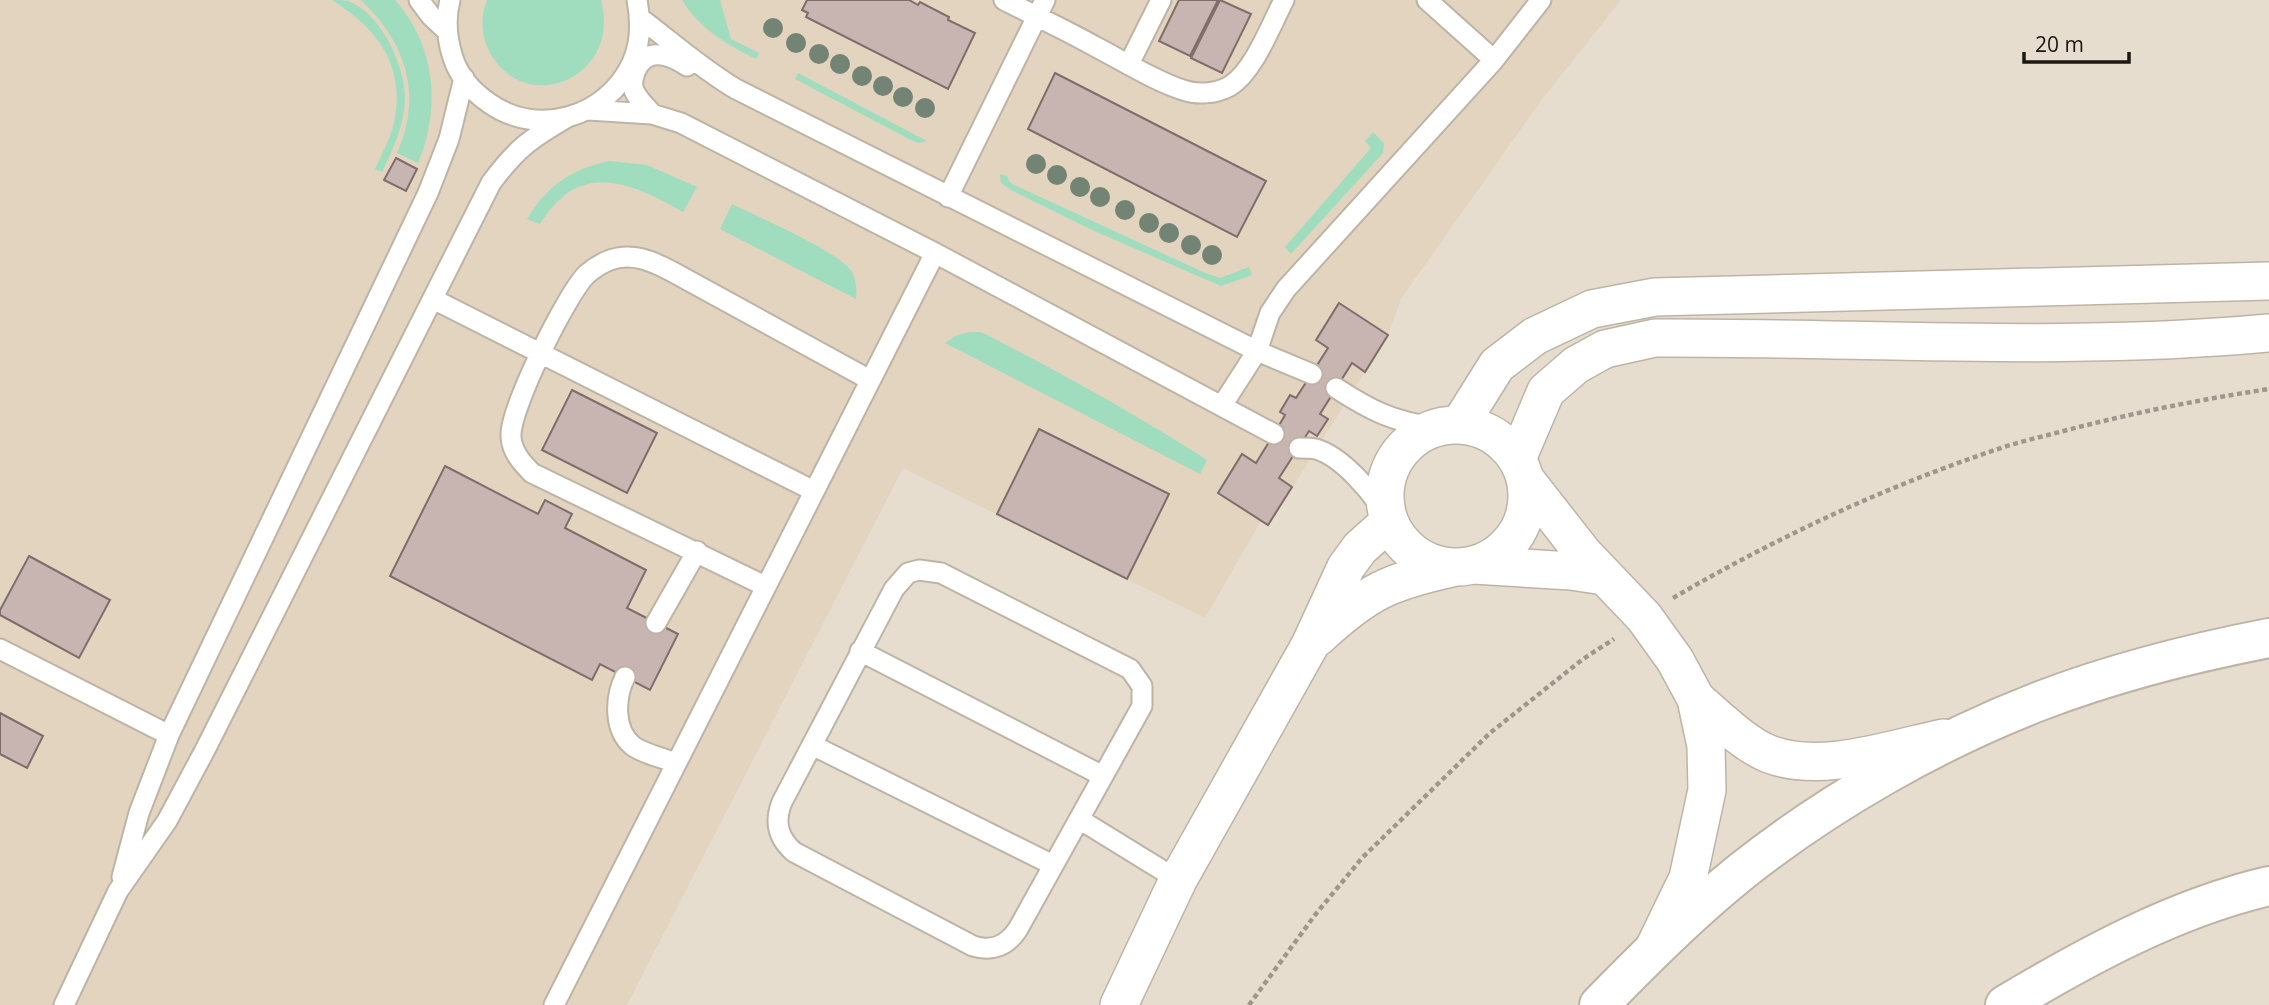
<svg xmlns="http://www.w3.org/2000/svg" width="2269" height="1005" viewBox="0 0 2269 1005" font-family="'Open Sans',sans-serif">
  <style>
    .built { fill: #e2d4bf }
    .green { fill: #9fddbe }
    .building { fill: #c8b5b2; stroke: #7e6d6a; stroke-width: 2 }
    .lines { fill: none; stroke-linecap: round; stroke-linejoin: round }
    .lane-casing { stroke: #bdb4a5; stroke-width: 23 }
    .street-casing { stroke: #bdb4a5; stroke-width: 40 }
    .highway-casing { stroke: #bdb4a5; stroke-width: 42 }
    .path { stroke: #9f978c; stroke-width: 4.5; stroke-dasharray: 5 3.5; stroke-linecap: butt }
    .lane { stroke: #fff; stroke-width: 19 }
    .street { stroke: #fff; stroke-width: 37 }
    .highway { stroke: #fff; stroke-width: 38 }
    .tree { fill: #738475 }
  </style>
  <rect width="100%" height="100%" fill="#e7ddcf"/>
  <!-- built -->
  <path class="built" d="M0,0H1621L1540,102L1401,299L1388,335L1269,525L1261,521L1205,618L903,468L627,1005H0Z"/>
  <!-- green -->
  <path class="green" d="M332,0C337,0 344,0 348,1C381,13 406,67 405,100C404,126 393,149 382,172L375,169C382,154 390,139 394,123C406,66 378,29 332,0Z
    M361,0H395C436,46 441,108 418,163L397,153C423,94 406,43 361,0Z
    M487,0H601C622,77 527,118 490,53C481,36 480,18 487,0Z
    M682,0H720L731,39L759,53L756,59C726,44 700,29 682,0Z
    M798,73L927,141L919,143L909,139L795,79Z
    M1373,132L1384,143L1383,153L1291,254L1285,247L1371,148L1365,141Z
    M609,161L647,165L697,187L683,212C630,182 580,159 540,224L527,219C547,186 571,169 609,161Z
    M1000,174L1007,176L1010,183L1203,272L1220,278L1249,267L1252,275L1221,286L1092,230L1011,190L1001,183Z
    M732,204C758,217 839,251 852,272C856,280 857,289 856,299L720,229Z
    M969,332H981C1058,371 1134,413 1207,460L1200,474L945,343L955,336Z"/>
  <!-- building -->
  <path class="building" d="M807,0H909L918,5L920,2L949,17L948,20L975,33L948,89L806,17L808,13L802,10Z
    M1179,0H1218L1190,56L1159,41Z
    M1220,0L1251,14L1222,73L1191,58Z
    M1055,73L1266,181L1237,237L1028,129Z
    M396,158L417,169L406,191L384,180Z
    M1339,303L1388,335L1365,372L1352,363L1320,414L1328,419L1317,436L1309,431L1279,478L1292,487L1268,525L1218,493L1242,454L1256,463L1274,434L1285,415L1280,412L1290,395L1296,398L1328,348L1316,340Z
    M572,390L657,433L627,493L542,450Z
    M1039,429L1169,494L1127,579L997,514Z
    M445,466L538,514L545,500L572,514L565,528L646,570L627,608L678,634L650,690L600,664L592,680L390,576Z
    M29,556L110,600L79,658L0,615V610Z
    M0,713L43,736L27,768L0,754Z"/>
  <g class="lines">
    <!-- lane casing -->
    <g class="lane-casing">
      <path id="lane" d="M419,0L431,16L447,31
        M450,0C445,19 447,39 453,58C459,76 473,92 489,103C538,138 607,117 632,63C641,43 641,21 637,0
        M1004,0C1035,16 1066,30 1096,47C1123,61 1153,80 1183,90C1197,95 1216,94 1230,86C1254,71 1271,25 1284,0
        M1427,0L1494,60
        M640,18C672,42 702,69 736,89L1257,351L1312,374
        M1129,64L1161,0
        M588,110L652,114L681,123L935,253L1274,434
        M652,114C646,106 635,97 633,87C632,82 634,75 636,70C647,46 670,55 687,66
        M948,197L1045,0
        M433,299L814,491
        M1336,388C1370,410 1393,422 1434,427
        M1223,404L1257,351L1270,313L1286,289L1494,60L1541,0
        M1299,448C1304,448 1311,448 1316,449C1343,457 1371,492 1386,514
        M919,570L941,573L1130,669L1142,686V706L1018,929C1007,946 992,952 973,946L794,852C778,838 774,822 782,802L894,589L908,573Z
        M765,586L532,473C522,463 512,452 511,437C509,410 567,293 587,274C594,268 602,263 610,260C632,252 652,261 671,271L870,380
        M656,623L697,551
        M0,649L169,735
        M860,651L1103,776
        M625,677C615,697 613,730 633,746C644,754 663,758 676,763
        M812,745L1053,865
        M1079,819L1178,880
        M122,877L139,813L169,735L428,193L449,139L464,78
        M64,1005L118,891L167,821L205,750L491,183C516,149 530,139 566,118
        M554,1005L935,253"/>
    </g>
    <!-- street casing -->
    <g class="street-casing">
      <path id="street" d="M1460,424L1497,365L1535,336L1592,309L1655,297L2269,281
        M1385 496a71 71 0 1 1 142 0a71 71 0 1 1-142 0Z
        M1517,459L1546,391L1576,365L1605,349L1655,338C1859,337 2065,352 2269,333
        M1525,479L1583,553L1644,617L1675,660L1696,699L1706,746L1707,790L1688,878L1654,948
        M1474,565L1571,571L1604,576
        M1318,637C1367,592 1388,582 1452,568
        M1696,699C1717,717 1744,744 1769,754C1820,774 1891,749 1943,738
        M1119,1005L1178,880L1310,645L1346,567L1360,548L1389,522"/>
    </g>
    <!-- highway casing -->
    <g class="highway-casing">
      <path id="highway" d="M1599,1005C1645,958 1691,912 1742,871C1829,802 1936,741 2040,701C2113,673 2192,653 2269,638
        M2005,1005C2087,956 2175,908 2269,886"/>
    </g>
    <!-- path -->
    <path class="path" d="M1673,598C1776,538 1882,488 1995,450C2015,443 2036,438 2056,433C2127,414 2197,400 2269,389
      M1249,1005L1315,915L1362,858L1490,733L1583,659L1614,639"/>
    <!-- lane -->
    <use href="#lane" class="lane"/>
    <!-- street -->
    <use href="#street" class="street"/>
    <!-- highway -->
    <use href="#highway" class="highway"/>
  </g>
  <!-- trees -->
  <g class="tree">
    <circle cx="773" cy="28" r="10"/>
    <circle cx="796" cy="43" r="10"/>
    <circle cx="819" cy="54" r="10"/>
    <circle cx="840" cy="64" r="10"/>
    <circle cx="862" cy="76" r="10"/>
    <circle cx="883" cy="86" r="10"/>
    <circle cx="903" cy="97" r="10"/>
    <circle cx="925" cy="108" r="10"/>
    <circle cx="1036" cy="164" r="10"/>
    <circle cx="1057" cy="175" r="10"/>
    <circle cx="1080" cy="187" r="10"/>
    <circle cx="1100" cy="197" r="10"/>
    <circle cx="1125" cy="210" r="10"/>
    <circle cx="1149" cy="223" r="10"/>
    <circle cx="1169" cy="233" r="10"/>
    <circle cx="1191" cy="245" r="10"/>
    <circle cx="1212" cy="255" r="10"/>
  </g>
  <!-- scale -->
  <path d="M2024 52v10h105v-10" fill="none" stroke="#1b1712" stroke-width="3.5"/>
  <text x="2035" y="52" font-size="21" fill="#1b1712" stroke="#e7ddcf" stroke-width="5" paint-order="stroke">20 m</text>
</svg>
